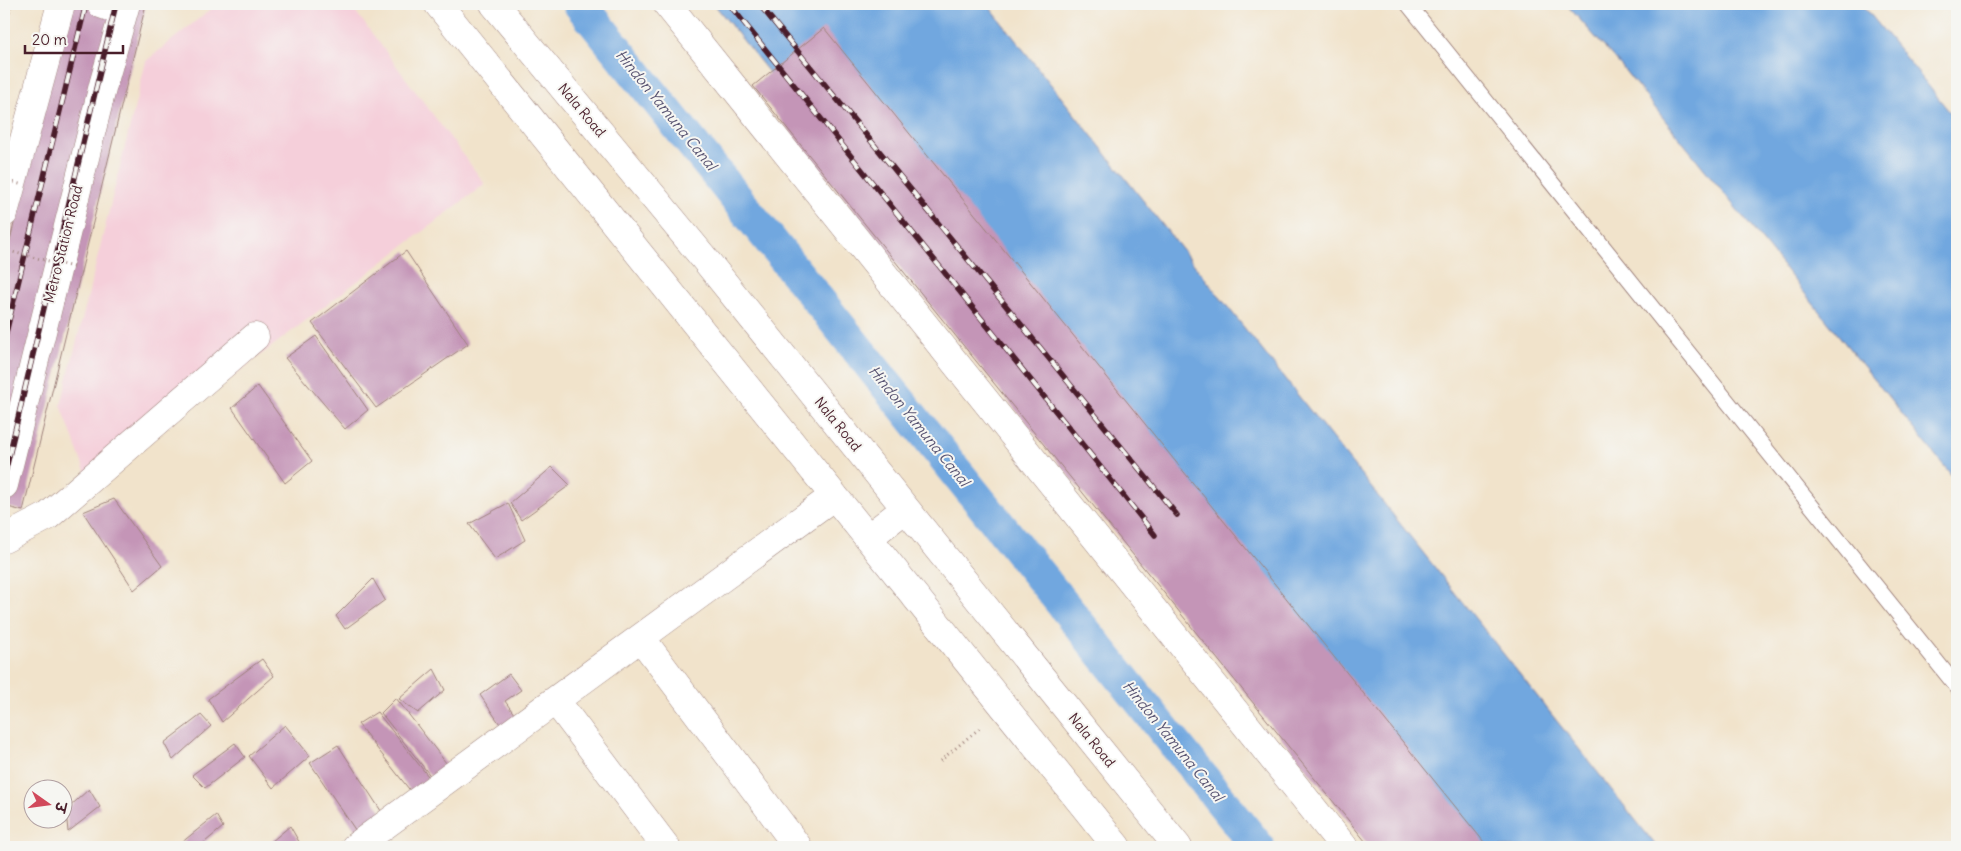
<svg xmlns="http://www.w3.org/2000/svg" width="1961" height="851" viewBox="0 0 1961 851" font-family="Delius,'Playpen Sans Deva',sans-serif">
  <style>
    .built { fill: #f5cfda }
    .water { fill: #71a7df; stroke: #5e6385 }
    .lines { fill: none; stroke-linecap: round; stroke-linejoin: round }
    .canal { stroke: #71a7df; stroke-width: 34 }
    .building { fill: #c495b7 }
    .lane-casing { stroke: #9e817b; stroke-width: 17 }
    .street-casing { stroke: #9e817b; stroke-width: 29 }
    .secondary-casing { stroke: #9e817b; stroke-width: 29 }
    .path { stroke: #9e817b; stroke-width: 3; stroke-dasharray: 1 4; stroke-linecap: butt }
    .lane { stroke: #fff; stroke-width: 15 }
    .street { stroke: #fff; stroke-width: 28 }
    .secondary { stroke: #fff; stroke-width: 28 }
    .rail-casing { stroke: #4a1f2b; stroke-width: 5.5 }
    .rail { stroke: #f6f6f2; stroke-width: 4; stroke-dasharray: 11; stroke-linecap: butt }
    .path-bridge { stroke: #9e817b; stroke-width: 3; stroke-dasharray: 1 4; stroke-linecap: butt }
    .labels { text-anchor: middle; stroke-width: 4; stroke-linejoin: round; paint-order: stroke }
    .street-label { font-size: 14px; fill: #4a1f2b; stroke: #f6f6f2 }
    .water-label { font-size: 15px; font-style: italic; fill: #5a5573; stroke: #f6f6f2 }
  </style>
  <rect width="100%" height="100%" fill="#f6f6f2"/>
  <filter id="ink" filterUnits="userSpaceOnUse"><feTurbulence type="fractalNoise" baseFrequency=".02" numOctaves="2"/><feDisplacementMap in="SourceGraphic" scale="10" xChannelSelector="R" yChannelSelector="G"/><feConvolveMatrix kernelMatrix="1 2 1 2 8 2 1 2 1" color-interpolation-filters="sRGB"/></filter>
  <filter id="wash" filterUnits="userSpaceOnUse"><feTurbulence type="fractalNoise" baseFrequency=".0096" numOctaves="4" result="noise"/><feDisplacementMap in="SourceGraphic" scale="20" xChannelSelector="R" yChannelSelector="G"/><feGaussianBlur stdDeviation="1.12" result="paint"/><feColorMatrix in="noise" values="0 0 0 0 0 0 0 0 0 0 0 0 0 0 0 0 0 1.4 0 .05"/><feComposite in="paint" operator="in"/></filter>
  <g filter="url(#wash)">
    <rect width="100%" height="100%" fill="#f1e3cb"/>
    <!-- built -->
    <path class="built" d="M217,4H350L485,184L90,485L61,405L146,61Z"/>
    <!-- water -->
    <path class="water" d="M714,4H987L1657,847H1391Z
      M1566,4H1862L1957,121V482L1622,67Z"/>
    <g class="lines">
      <!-- canal -->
      <path class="canal" d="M580,4L1258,847"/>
    </g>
    <g id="blocks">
      <!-- building -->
      <path class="building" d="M67,4H146L23,511L4,506V265Z
        M824,28L1488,847H1370L753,86Z
        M406,251L468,344L376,408L312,323Z
        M316,336L368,410L345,429L285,358Z
        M258,386L312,461L285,483L232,408Z
        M552,467L570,485L521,520L510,503Z
        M114,499L162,566L134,590L83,512Z
        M508,503L525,540L495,559L469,524Z
        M373,579L385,600L345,629L336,616Z
        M262,659L274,676L222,722L208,699Z
        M434,669L445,690L418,713L399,699Z
        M509,674L521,690L505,701L521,724L506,733L480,695Z
        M396,698L453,772L436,783L381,713Z
        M377,712L436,786L416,798L358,724Z
        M201,715L211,726L173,760L164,743Z
        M285,725L310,756L273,788L249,756Z
        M235,743L245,757L205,788L192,775Z
        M338,745L387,820L360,837L310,763Z
        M89,789L100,807L68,832L66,810Z
        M216,815L223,827L199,847H185L181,843Z
        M290,826L302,847H265Z"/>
    </g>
  </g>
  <g filter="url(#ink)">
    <use href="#blocks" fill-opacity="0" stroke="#9e817b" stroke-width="1"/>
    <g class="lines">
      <!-- lane casing -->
      <g class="lane-casing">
        <path id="lane" d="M1408,4L1957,687"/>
      </g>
      <!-- street casing -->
      <g class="street-casing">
        <path id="street" d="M101,4L123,12
          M667,4L1344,847
          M4,539L48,516L255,337
          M641,638L798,847
          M556,701L666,847
          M355,847L834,496"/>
      </g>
      <!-- secondary casing -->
      <g class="secondary-casing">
        <path id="secondary" d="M438,4L1117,847
          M494,4L708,263L1178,847
          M4,213L61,4
          M4,485L103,85L126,4
          M868,538L905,509"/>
      </g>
      <!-- path -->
      <path class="path" d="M4,37L11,4
        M940,761L981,727"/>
      <!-- lane -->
      <use href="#lane" class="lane"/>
      <!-- street -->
      <use href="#street" class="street"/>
      <!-- secondary -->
      <use href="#secondary" class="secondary"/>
      <!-- rail casing -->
      <g class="rail-casing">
        <path id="rail" d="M729,4L1155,535
          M759,4L1177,515
          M4,341L86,4
          M4,477L116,4"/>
      </g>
      <!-- rail -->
      <use href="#rail" class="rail"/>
      <!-- path-bridge -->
      <path class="path-bridge" d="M4,180L23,185
        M4,250L73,267"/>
    </g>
  </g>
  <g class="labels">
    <!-- street labels -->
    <g class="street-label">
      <text transform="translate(582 110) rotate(50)" y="5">Nala Road</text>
      <text transform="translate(63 244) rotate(-76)" y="5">Metro Station Road</text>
      <text transform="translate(838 424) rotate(51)" y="5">Nala Road</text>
      <text transform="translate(1092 740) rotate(51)" y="5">Nala Road</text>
    </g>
    <!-- water labels -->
    <g class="water-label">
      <text transform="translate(666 110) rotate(51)" y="5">Hindon Yamuna Canal</text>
      <text transform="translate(919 426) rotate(51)" y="5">Hindon Yamuna Canal</text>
      <text transform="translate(1173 741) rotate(51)" y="5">Hindon Yamuna Canal</text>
    </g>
  </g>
  <!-- margin -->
  <rect width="1961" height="851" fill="none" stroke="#f6f6f2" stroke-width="20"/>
  <!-- north arrow -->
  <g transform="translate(48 804) rotate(104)"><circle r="24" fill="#f6f6f2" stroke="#b1a0a2"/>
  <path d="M0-4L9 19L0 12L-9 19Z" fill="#d1495b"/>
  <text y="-8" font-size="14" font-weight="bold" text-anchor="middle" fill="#4a1f2b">उ</text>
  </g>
  <!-- scale -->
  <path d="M25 45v8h98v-8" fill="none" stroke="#4a1f2b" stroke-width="2.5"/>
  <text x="32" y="45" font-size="15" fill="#4a1f2b" stroke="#f6f6f2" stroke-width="4" paint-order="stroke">20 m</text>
</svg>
